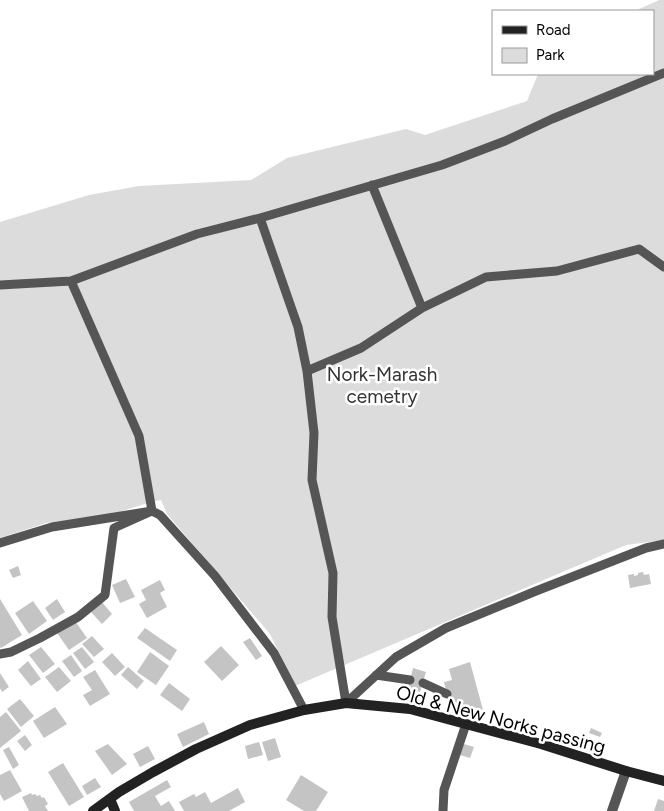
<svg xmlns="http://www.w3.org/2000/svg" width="664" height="811" viewBox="0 0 664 811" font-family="Figtree,sans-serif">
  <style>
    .green { fill: #dcdcdc }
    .building { fill: #c4c4c4 }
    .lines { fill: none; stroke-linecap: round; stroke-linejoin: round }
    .lane { stroke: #555; stroke-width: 9 }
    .street { stroke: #555; stroke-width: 10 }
    .secondary { stroke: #222; stroke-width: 10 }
    .labels { text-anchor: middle; stroke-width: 5; stroke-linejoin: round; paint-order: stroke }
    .park-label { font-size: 19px; fill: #333; stroke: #fff }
    .street-label { font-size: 19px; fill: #000; stroke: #fff }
  </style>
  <rect width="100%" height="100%" fill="#fff"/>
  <!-- green -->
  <path class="green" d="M659,0H664V540L626,545L295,686L270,634L167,514L161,500L151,502L106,516L46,523L0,538V222L89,195L139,186L251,180L287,158L406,129L425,135L527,101L538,74H653V11H635Z"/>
  <!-- building -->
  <path class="building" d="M18,566L21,575L13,578L9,570Z
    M643,572L644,575L649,574L651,584L630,588L628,575L634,574V576L638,575V573Z
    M126,579L135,597L120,603L112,585Z
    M160,580L165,590L160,593L167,607L147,618L139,604L146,600L141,590Z
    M0,599L22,635L1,648L0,647Z
    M57,599L65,612L53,620L45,608Z
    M33,601L47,621L29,634L15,613Z
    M102,602L112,614L102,624L91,612Z
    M75,621L87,638L69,650L57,633Z
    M145,628L177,650L170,661L137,638Z
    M92,636L104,649L94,657L82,644Z
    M250,638L262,656L256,660L243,642Z
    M221,646L239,665L222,681L204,662Z
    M41,647L55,664L43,673L29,655Z
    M82,647L94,662L85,669L73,653Z
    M150,652L169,666L156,685L137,672Z
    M112,653L125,667L115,676L102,662Z
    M71,655L82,671L74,677L62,661Z
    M28,661L41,679L31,686L18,670Z
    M470,662L483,710L449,701L444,682L452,680L449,669Z
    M59,667L71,681L57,692L45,677Z
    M128,667L144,681L137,689L121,675Z
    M413,668L426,672L420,692L408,688Z
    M95,670L110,694L90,706L83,695L92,690L83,677Z
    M0,673L9,687L2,692L0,688Z
    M169,683L190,699L182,711L160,695Z
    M20,699L34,716L21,727L7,709Z
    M55,707L67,724L44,738L33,721Z
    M6,712L21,731L0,748V717Z
    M204,722L209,734L183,747L177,734Z
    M591,728L602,733L600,737L589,733Z
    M25,735L32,745L25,751L17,741Z
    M275,738L281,757L268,761L262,742Z
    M259,742L263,755L248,759L245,746Z
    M108,744L127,764L112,775L95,751Z
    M464,744L474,747L470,758L460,755Z
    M148,746L155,759L140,767L133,754Z
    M9,747L19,765L13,769L3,750Z
    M63,763L84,797L69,806L48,772Z
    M10,770L22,791L4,801L0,794V775Z
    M301,775L328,792L316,811H304L286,800Z
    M95,778L101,787L87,795L82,786Z
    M167,780L171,787L155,796L161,806L169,801L175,811H134L129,802Z
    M238,788L245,802L229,811H184L179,802L194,794L196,797L205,792L211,803Z
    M31,793L32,795L35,794L37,796L40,795L42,798L44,797L48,804L45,806L48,811H29L22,797Z
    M658,799L664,801V811H654Z"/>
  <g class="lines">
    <!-- lane -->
    <path class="lane" d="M372,185L422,308
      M260,218L298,327L307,371L314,433L312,480L333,573L332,617L346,703
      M0,285L71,281L197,234L260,218L442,165L505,141L552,119L664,73
      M307,371L361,348L422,308L486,277L557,271L639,249L664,267
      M0,543L52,527L152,511L160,515L215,576L274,653L304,710
      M0,654L11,652L40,638L78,617L105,595L114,528L152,511L139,436L71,281
      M376,675L410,680
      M423,683L447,694
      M346,703L396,657L446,628L536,591L646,548L664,544
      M443,811L444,790L466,724"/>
    <!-- street -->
    <path class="street" d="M612,811L626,771"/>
    <!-- secondary -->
    <path class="secondary" d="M110,799L115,811
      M93,811L119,792L153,772L196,749L250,725L304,710L346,703L410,709L541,744L626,771L664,781"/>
  </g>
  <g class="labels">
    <!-- park labels -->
    <g class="park-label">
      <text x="382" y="381">Nork-Marash<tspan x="382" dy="22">cemetry</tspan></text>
    </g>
    <!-- street labels -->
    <g class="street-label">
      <text transform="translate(501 719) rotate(15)" y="7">Old &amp; New Norks passing</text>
    </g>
  </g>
  <!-- legend -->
  <rect x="492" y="10" width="162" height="65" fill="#ffffff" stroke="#999999"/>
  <rect x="502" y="26" width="25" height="8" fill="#222222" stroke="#999999"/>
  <text x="536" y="35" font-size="15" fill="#000000">Road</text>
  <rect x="502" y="48" width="25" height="15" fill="#dcdcdc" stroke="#999999"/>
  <text x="536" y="60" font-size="15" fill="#000000">Park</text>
</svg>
